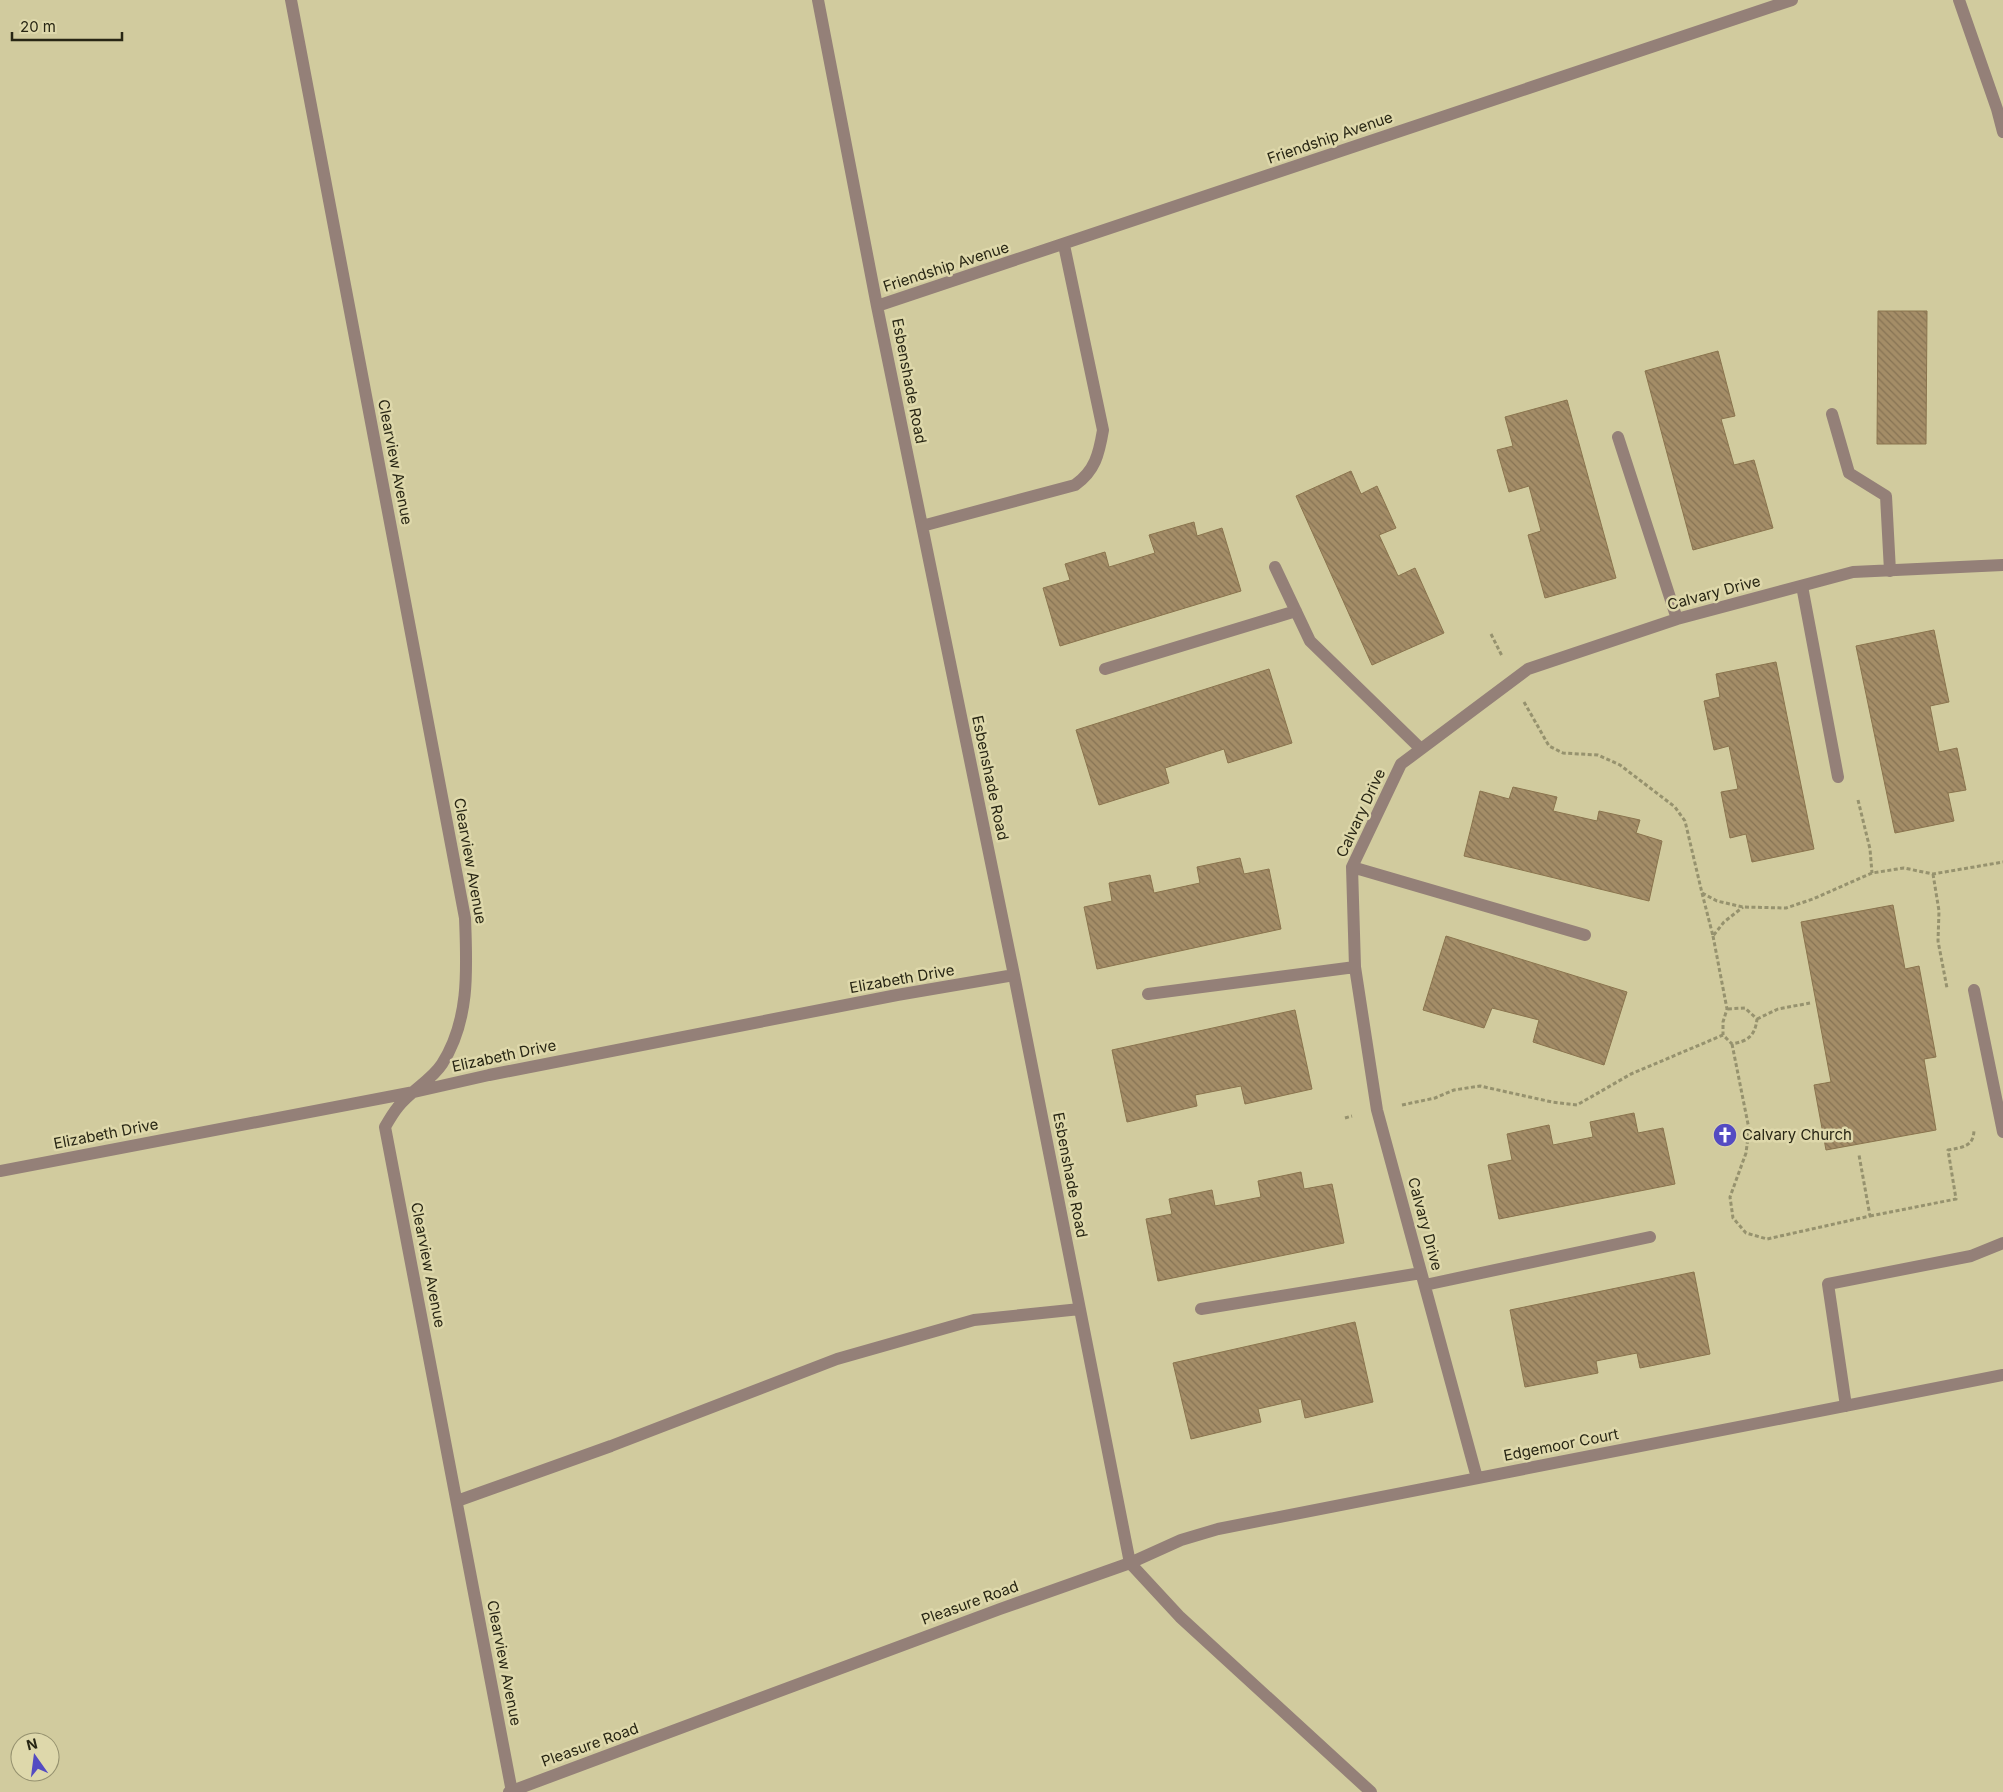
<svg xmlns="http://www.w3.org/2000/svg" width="2003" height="1792" viewBox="0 0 2003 1792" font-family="Inter,sans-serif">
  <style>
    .building { fill: url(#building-back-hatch); stroke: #8a744e }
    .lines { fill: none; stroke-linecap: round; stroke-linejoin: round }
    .path { stroke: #96926e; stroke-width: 3; stroke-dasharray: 4 2.5; stroke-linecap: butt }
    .minor { stroke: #948078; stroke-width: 12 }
    .labels { text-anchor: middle; stroke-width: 5; stroke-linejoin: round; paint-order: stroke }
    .street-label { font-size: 15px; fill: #282614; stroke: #ded8ab }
    .poi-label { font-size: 15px; fill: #282614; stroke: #ded8ab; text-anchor: start }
  </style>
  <defs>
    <pattern id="building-back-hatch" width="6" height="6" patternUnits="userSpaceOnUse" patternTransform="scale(1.25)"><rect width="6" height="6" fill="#a48d67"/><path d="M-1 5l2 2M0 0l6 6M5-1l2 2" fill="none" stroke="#867354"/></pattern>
  </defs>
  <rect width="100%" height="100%" fill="#d1cb9e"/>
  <!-- building -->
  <path class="building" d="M1878,311H1927L1926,444H1877Z
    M1718,351L1735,416L1721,419L1734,465L1754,460L1773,528L1693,550L1645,371Z
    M1567,400L1616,578L1545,598L1528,535L1541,531L1529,486L1509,492L1497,450L1513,446L1505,417Z
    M1351,471L1361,494L1377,486L1396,528L1379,535L1398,576L1415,568L1444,633L1372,665L1296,496Z
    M1194,522L1197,536L1222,528L1241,591L1060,646L1043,588L1070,580L1065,564L1105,552L1109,567L1155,553L1149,535Z
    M1934,630L1949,702L1930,706L1939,752L1957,748L1966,790L1948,793L1954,821L1895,833L1856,646Z
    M1776,662L1814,849L1752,862L1746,834L1730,838L1721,792L1738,789L1729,746L1714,750L1704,701L1720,697L1716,674Z
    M1269,669L1292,743L1228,763L1224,749L1165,768L1169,783L1099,805L1076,730Z
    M1513,787L1557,797L1553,811L1597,821L1599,811L1640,820L1636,833L1662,841L1649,901L1464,856L1480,791L1509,799Z
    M1240,858L1244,874L1269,869L1281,929L1097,969L1084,907L1112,901L1109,883L1150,875L1154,893L1200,883L1197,867Z
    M1893,905L1905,969L1919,966L1936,1057L1924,1059L1936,1130L1826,1150L1814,1085L1831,1082L1801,922Z
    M1446,936L1627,992L1604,1065L1533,1042L1539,1020L1492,1008L1484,1028L1423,1010Z
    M1295,1010L1312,1089L1245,1104L1241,1086L1195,1095L1197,1106L1127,1122L1112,1050Z
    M1634,1113L1638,1133L1663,1128L1675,1184L1499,1219L1488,1165L1512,1160L1507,1134L1549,1125L1553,1145L1593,1137L1590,1122Z
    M1301,1172L1304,1189L1332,1184L1344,1243L1158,1281L1146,1219L1172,1214L1169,1199L1212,1190L1215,1206L1261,1197L1258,1181Z
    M1694,1272L1710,1354L1640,1368L1637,1353L1596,1361L1598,1373L1525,1387L1510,1310Z
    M1355,1322L1373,1402L1305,1418L1301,1399L1258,1409L1261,1422L1191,1439L1173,1363Z"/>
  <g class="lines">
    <!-- path -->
    <path class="path" d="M1491,634L1502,656
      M1524,702L1549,746L1563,753L1598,755L1620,765L1675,807L1685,821L1702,893L1717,901L1743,907L1786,908L1813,899L1872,873L1904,868L1933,874L2003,862
      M1858,800L1870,849L1872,873
      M1933,874L1939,911L1938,941L1947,988
      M1702,893L1713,936L1724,922L1743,907
      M1713,936L1727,1009L1723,1022V1035L1732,1044C1748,1041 1755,1036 1757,1019L1745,1008L1727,1009
      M1757,1019L1778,1009L1810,1003
      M1732,1044L1749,1129L1746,1153L1730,1197L1733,1218L1746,1233L1767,1239L1870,1216L1859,1155
      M1402,1105L1435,1098L1454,1090L1480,1086L1552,1102L1577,1105L1631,1074L1723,1035
      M1345,1118L1352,1116
      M1870,1216L1956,1199L1948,1150C1963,1147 1974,1147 1974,1129"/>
    <!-- minor -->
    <path class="minor" d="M291,0L465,918C467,969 470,1020 442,1064C431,1081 410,1091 398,1107C393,1113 389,1120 385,1127L512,1792
      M818,0L877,306L1014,975L1130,1563
      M1959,0L1997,109L2003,132
      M877,306L1792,0
      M1832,414L1849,473L1886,496L1890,571
      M1618,437L1677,619
      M922,526L1075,485C1095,471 1099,454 1103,430L1064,245
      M1275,567L1310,641L1421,749
      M1802,586L1838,777
      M1105,669L1296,611
      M1352,867L1585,935
      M1974,990L2003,1132
      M1148,994L1355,967
      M0,1171L414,1092L489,1075L897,995L1014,975
      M1425,1285L1650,1237
      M1201,1309L1421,1273
      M1846,1406L1828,1284L1971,1256L2003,1243
      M1477,1478L1377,1110L1355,967L1352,867L1401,764L1528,669L1677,619L1853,572L2003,565
      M457,1501L611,1446L837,1359L974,1320L1080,1309
      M1130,1563L1180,1617L1371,1792
      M509,1792L1000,1609L1130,1563L1181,1540L1218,1529L2003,1375"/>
  </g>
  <!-- icons -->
  <defs>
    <g id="church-disc" transform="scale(1.25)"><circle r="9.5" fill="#544bc2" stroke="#ded8ab"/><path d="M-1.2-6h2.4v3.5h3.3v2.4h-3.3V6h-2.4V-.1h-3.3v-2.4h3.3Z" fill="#fff"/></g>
  </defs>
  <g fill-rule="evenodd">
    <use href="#church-disc" x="1725" y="1135"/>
  </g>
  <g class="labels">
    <!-- street labels -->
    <g class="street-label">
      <text transform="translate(1330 138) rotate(-19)" y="5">Friendship Avenue</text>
      <text transform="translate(946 267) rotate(-18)" y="5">Friendship Avenue</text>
      <text transform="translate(909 381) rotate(79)" y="5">Esbenshade Road</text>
      <text transform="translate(395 462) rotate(79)" y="5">Clearview Avenue</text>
      <text transform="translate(1714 593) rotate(-15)" y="5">Calvary Drive</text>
      <text transform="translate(990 778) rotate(78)" y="5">Esbenshade Road</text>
      <text transform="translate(1361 813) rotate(-65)" y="5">Calvary Drive</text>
      <text transform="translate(470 861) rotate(80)" y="5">Clearview Avenue</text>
      <text transform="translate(902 979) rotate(-10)" y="5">Elizabeth Drive</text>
      <text transform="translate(504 1056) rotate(-12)" y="5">Elizabeth Drive</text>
      <text transform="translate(106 1134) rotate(-11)" y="5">Elizabeth Drive</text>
      <text transform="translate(1070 1175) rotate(79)" y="5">Esbenshade Road</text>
      <text transform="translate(1425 1224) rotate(75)" y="5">Calvary Drive</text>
      <text transform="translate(428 1265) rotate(79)" y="5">Clearview Avenue</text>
      <text transform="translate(1561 1445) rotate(-11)" y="5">Edgemoor Court</text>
      <text transform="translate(970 1603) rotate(-20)" y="5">Pleasure Road</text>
      <text transform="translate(504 1663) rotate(79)" y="5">Clearview Avenue</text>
      <text transform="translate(590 1745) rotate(-20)" y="5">Pleasure Road</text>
    </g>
    <!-- poi labels -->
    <g class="poi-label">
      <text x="1742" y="1140">Calvary Church</text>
    </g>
  </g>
  <!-- north arrow -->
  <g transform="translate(35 1757) rotate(346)"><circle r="24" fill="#ded8ab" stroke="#95916f"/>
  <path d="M0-4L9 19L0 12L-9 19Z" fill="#544bc2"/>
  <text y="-8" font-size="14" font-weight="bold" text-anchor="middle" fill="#282614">N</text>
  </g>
  <!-- scale -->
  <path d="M12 32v8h110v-8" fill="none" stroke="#282614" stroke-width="2.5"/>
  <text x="20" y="32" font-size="15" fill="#282614" stroke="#ded8ab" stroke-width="4" paint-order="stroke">20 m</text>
</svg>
